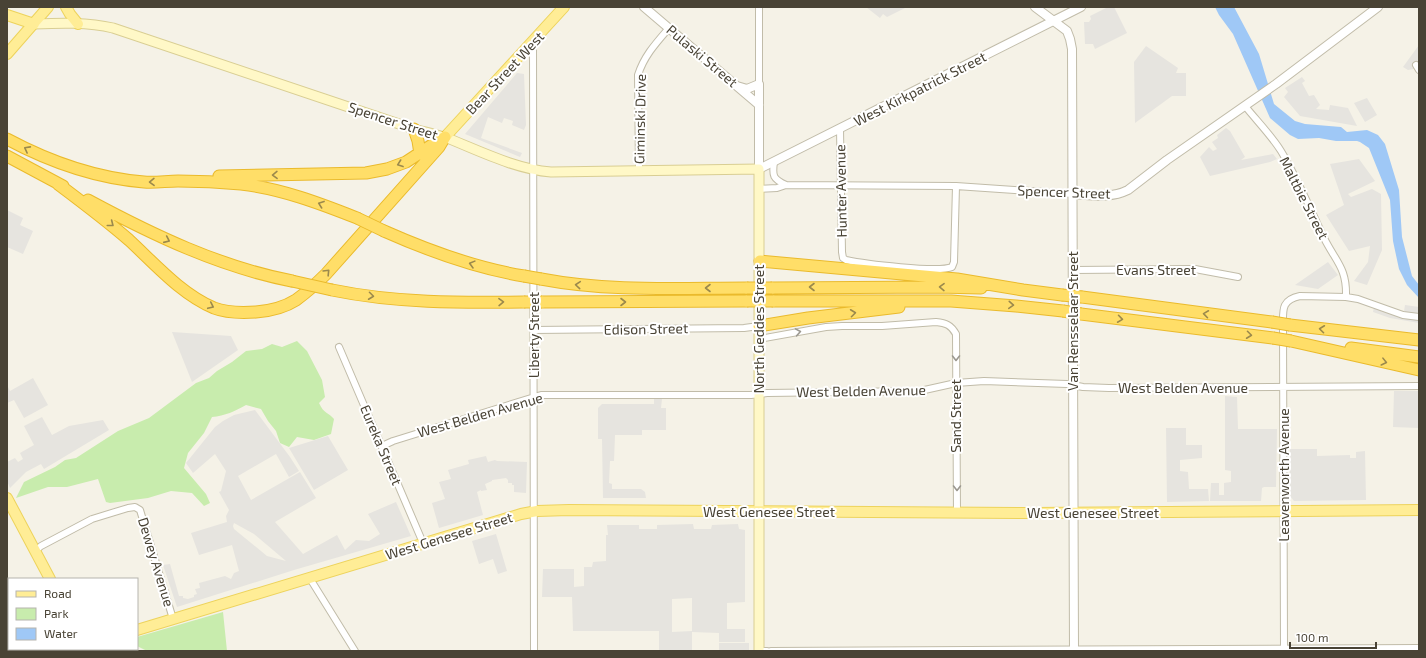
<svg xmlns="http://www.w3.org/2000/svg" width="1426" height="658" viewBox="0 0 1426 658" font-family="'Exo 2',sans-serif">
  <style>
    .green { fill: #c8ecad }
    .parking { fill: #e6e4df; fill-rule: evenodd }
    .water { fill: #9fc8f6 }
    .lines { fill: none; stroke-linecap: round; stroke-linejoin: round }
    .minor-casing { stroke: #c1bca9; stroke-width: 8 }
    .tertiary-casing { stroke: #c1bca9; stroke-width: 10 }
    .secondary-casing { stroke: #d9ce93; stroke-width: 11 }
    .primary-casing { stroke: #edd35c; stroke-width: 12 }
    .motorway-casing { stroke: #eaba2c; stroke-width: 13 }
    .minor { stroke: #fff; stroke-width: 6 }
    .tertiary { stroke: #fff; stroke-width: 8 }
    .secondary { stroke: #fff8c7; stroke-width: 9 }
    .primary { stroke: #ffed96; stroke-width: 10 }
    .motorway { stroke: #ffde68; stroke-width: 11 }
    .motorway-bridge-casing { stroke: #eaba2c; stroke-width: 13; stroke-linecap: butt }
    .motorway-bridge { stroke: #ffde68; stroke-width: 11 }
    .oneway { stroke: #9b894c }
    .oneway2 { stroke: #9b9890 }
    .labels { text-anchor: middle; stroke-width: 4; stroke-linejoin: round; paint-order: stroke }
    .street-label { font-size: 14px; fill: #494335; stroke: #fff }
  </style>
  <rect width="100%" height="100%" fill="#f5f2e7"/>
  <!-- green -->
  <path class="green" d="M297,341L307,351L322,380L325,397L319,403C324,414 328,412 334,419L331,434L314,440L297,437L289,447L280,443L276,431L268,421L261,409L246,405C235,411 225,416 212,417L204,433L188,453L184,468L206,494L210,503L204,506L192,493L171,491L148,498L110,503L106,502L98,479L67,487H48L16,498L24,482L55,467L65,460L76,458L118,431L149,418L196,383L209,378L217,371L232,362L246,351L262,349L272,344L282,347Z
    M223,612L227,651H153L145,650L137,646V637Z"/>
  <!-- parking -->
  <path class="parking" d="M866,7H907L887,17L883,14L880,18Z
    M1108,7H1114L1127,33L1095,49L1093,44H1085L1084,22H1089L1091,19L1090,16Z
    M1419,45V68L1408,70L1403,67Z
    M1146,46L1178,68L1176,73H1186V96H1172L1135,123L1134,62Z
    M517,73L524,74L526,125L524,130L512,125L513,121L504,118L502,123L488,117L481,138L522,153L520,157L465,134Z
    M1302,77L1305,81L1302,83L1309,96L1314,95L1320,105L1316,109L1329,110L1330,105L1348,108L1357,126L1300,116L1284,97L1288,92L1285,88Z
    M1367,98L1377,115L1365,122L1354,103Z
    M1226,128L1230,131L1245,157L1241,160L1273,154L1277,159L1270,162L1210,176L1200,157L1209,147L1213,151L1217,149L1212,142L1218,138L1217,135Z
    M1359,159L1375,181L1348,194L1351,197L1372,189L1381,194L1382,250L1367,285L1354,281L1368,262L1370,246L1349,251L1326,215L1344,205L1330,164Z
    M7,210L23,218L20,225L33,231L23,254L7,247Z
    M1328,262L1338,275L1318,289L1295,285Z
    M1405,305L1419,307V323L1390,318L1373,312L1374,307L1404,311Z
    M172,332L231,336L238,350L192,382Z
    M33,378L48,405L24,418L14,400L7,403V385L10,391Z
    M1394,391H1419V428L1393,427Z
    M1225,396L1237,397L1238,429H1277L1276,487H1264L1262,488L1261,501H1210L1211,483H1219V495H1224V483L1231,482V471L1225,470Z
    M654,399H662L661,408H666V430H642V435H615L614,461H610L609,483L612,484V489H641L645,492L646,498H603L602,439H598V408L602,404H654Z
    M255,410L290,457L299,471L289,477L276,454L238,476L251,500L300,472L316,498L275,522L303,554L337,535L345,550L356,540L369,541L380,534L368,514L396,502L411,536L294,570L177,607L163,565L170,564L179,596H183V598L188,599L194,597V595L197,594L195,589L200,588L199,583L225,576L231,579L234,573L239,571L232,545L199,555L191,533L227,522L226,516L229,510L219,492L221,491L226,471L215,454L193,473L186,463L215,427L223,421L234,415ZM234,523L254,534L286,561L267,556L234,529L233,526Z
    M42,417L52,435L69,426L103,420L109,430L44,469L41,464L26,472L10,488L7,481V462L15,458L18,462L23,459L20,453L34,445L24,426Z
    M1166,428H1186V445H1202V458L1180,460V471L1188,472L1189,489H1208L1209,501L1167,502Z
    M328,436L348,470L314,490L289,448Z
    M1290,449H1317V456L1350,455V458H1356V452L1365,451L1366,500L1294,501L1290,496Z
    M486,456L488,462L495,460L497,461L527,462L526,493L514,492V485H512V483H508V480L506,478L492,480V481L485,484L487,490L481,491V490L477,492L483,515L439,528L432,503L445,499L439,482L451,479L448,470L469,464L468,460Z
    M693,524L694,529H711L712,525L738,524L739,529L745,530V602L727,603V629H745V642H719V633L692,632V651H659V631H573L572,597H542L543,569H574V587L584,586V567H592L593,562L606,561V535H608L607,525H639V529H657V525ZM692,598V631L672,632V599Z
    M496,534L507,571L498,574L493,559L479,564L472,541Z
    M719,643H749V651H719Z"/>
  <!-- water -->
  <path class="water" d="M1215,7H1234L1259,54L1274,104L1295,121L1305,124L1341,127L1347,132L1367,130L1378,135L1385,144L1399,190L1402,237L1412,276L1419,285V298L1407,285L1399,269L1393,241L1390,200L1369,148L1360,142L1357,141H1336L1319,138L1298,139L1290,135L1270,118L1233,34L1219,15Z"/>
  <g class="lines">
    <!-- minor casing -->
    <g class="minor-casing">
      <path id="minor" d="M759,7V84
        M533,43L534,651
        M1416,65L1419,70
        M1245,106C1257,121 1271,135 1281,151C1298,179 1310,209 1324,238C1336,262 1347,268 1346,297
        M840,129L842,252L843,258L846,260C864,264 938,273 952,267L954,262L956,186
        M774,162C772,176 773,179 786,185
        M639,171L638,75C644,56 656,43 669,28
        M759,189L777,188L786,185L956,186L1073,194
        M1073,270L1195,269L1238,277
        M533,330L744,328L759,326
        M759,339L826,327L842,326H882L936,322C946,323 951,325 956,334L957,513
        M339,347L423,543
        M382,446L393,441L541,395H751L767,393L920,391L956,383L984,381L1067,384L1083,387L1109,388L1419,386
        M35,551L41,546L92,519L128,508L135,507L140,510L173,619
        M309,577L355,651
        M87,649L88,651
        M1284,649L1283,326C1283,310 1281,300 1300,296L1346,297L1358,299L1403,315L1419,317
        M127,651V649
        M764,651H767
        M771,651L1419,648"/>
    </g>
    <!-- tertiary casing -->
    <g class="tertiary-casing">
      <path id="tertiary" d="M644,7L759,105
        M1035,7L1067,31L1070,39L1072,49L1074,651
        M737,86L747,89L759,84V169L1081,7
        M1073,194C1091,195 1110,199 1128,190L1167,160L1276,84L1378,7"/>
    </g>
    <!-- secondary casing -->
    <g class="secondary-casing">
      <path id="secondary" d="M34,24C60,23 88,22 113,28L414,129C425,132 436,134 447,138C480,151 515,169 551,172L759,169V651"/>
    </g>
    <!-- primary casing -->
    <g class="primary-casing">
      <path id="primary" d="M66,7L70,14L78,24
        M7,15L34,24
        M7,54L48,7
        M445,137L564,7
        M7,498L50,579
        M137,630L521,514L537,511L569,510L1032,513L1419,510
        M67,651L74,649"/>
    </g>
    <!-- motorway casing -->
    <g class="motorway-casing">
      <path id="motorway" d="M414,129L418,141L420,154
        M7,139C50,162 95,178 144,182C155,183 167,181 178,181C199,181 220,182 241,184C282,189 319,203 357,218
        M7,156L63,186
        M219,176L366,173L387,169L406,162L441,139
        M58,184C82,202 106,220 129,240C155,264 181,294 214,308C227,313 242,313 256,312C269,311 285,307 296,300C307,292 317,283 326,274L439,147L445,137
        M88,200C153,235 220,267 292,281
        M384,231C429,251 475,268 524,276
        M760,261L957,279L1023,290L1062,295
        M541,279C609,292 678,288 747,288
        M772,288L938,287L981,288
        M332,290C395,303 460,303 524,302
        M1082,297L1272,322
        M773,301H951L1016,306L1063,311
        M542,302L747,301
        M1081,314L1273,338
        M1290,325L1419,340
        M759,326L808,318L899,307
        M1291,341L1419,370
        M1351,348L1419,357"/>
    </g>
    <!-- minor -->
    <use href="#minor" class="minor"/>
    <!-- tertiary -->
    <use href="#tertiary" class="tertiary"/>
    <!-- secondary -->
    <use href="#secondary" class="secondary"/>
    <!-- primary -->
    <use href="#primary" class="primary"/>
    <!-- motorway -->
    <use href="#motorway" class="motorway"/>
    <!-- motorway-bridge casing -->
    <g class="motorway-bridge-casing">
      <path id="motorway-bridge" d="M357,218L384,231
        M524,276L541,279
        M292,281L332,290
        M747,288H772
        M1062,295L1082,297
        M747,301H773
        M524,302H542
        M1063,311L1081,314
        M1272,322L1290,325
        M1273,338L1291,341"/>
    </g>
    <!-- motorway-bridge -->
    <use href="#motorway-bridge" class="motorway-bridge"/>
  </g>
  <!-- one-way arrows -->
  <defs><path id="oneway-chevron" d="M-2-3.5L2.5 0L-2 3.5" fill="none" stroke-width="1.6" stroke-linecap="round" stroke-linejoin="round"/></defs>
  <g class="oneway">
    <use href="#oneway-chevron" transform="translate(27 149) rotate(-152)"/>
    <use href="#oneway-chevron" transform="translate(400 164) rotate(160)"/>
    <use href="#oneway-chevron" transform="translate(275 175) rotate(179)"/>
    <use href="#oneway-chevron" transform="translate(152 182) rotate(179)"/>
    <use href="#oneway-chevron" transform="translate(321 204) rotate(-160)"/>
    <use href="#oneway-chevron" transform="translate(111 224) rotate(38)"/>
    <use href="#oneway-chevron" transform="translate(167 240) rotate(24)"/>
    <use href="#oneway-chevron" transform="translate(472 264) rotate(-165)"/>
    <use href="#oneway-chevron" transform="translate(327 272) rotate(-46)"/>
    <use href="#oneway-chevron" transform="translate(578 285) rotate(-175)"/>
    <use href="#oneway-chevron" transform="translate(812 287) rotate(180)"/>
    <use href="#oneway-chevron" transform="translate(942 287) rotate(-179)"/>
    <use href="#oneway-chevron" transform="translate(708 288) rotate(-180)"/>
    <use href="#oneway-chevron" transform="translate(371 296) rotate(7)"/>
    <use href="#oneway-chevron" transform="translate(501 302) rotate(-1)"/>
    <use href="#oneway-chevron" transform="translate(623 302)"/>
    <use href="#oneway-chevron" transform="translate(1011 305) rotate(4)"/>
    <use href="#oneway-chevron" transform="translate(211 306) rotate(25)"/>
    <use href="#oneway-chevron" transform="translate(853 313) rotate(-7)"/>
    <use href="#oneway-chevron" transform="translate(1206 314) rotate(-172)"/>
    <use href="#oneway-chevron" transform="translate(1120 319) rotate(8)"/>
    <use href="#oneway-chevron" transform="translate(1322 329) rotate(-173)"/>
    <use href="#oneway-chevron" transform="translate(1249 335) rotate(7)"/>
    <use href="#oneway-chevron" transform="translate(1384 362) rotate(14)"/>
  </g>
  <g class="oneway2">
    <use href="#oneway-chevron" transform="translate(798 332) rotate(-10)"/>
    <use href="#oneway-chevron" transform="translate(956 358) rotate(90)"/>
    <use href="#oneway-chevron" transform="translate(957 488) rotate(90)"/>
  </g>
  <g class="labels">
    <!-- street labels -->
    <g class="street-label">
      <text transform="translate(702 56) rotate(40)" y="5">Pulaski Street</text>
      <text transform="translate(505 73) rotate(-47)" y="5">Bear Street West</text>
      <text transform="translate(920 89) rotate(-27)" y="5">West Kirkpatrick Street</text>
      <text transform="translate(640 119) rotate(-89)" y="5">Giminski Drive</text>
      <text transform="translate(393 121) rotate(18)" y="5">Spencer Street</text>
      <text transform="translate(841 191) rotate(-91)" y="5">Hunter Avenue</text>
      <text transform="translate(1064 192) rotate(2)" y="5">Spencer Street</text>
      <text transform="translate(1304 198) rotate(63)" y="5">Maltbie Street</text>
      <text x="1156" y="275">Evans Street</text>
      <text transform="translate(1073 321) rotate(-90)" y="5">Van Rensselaer Street</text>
      <text transform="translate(646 329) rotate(-1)" y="5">Edison Street</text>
      <text transform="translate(759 329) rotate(-90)" y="5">North Geddes Street</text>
      <text transform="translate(534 335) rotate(-90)" y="5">Liberty Street</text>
      <text x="1183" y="393">West Belden Avenue</text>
      <text transform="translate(861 391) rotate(-1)" y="5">West Belden Avenue</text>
      <text transform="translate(480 415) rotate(-16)" y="5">West Belden Avenue</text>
      <text transform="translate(956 416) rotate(-90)" y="5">Sand Street</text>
      <text transform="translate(381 445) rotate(67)" y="5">Eureka Street</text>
      <text transform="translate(1284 475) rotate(-90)" y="5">Leavenworth Avenue</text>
      <text x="769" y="517">West Genesee Street</text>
      <text x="1093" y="518">West Genesee Street</text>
      <text transform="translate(449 536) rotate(-17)" y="5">West Genesee Street</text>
      <text transform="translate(156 562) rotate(73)" y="5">Dewey Avenue</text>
    </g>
  </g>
  <!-- border -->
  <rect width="1426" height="658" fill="none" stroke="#494335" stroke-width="16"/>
  <!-- legend -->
  <rect x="8" y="578" width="130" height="72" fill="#ffffff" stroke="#b6b4ae"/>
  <rect x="16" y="591" width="20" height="6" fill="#ffed96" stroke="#b6b4ae"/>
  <text x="44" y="598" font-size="12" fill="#494335">Road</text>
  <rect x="16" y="608" width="20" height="12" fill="#c8ecad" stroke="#b6b4ae"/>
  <text x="44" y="618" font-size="12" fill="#494335">Park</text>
  <rect x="16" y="628" width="20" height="12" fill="#9fc8f6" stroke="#b6b4ae"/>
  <text x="44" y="638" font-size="12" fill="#494335">Water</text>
  <!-- scale -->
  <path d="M1290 642v6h86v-6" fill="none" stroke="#494335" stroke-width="2"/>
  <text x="1296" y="642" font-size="12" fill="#494335" stroke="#ffffff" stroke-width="3" paint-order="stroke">100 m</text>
</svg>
